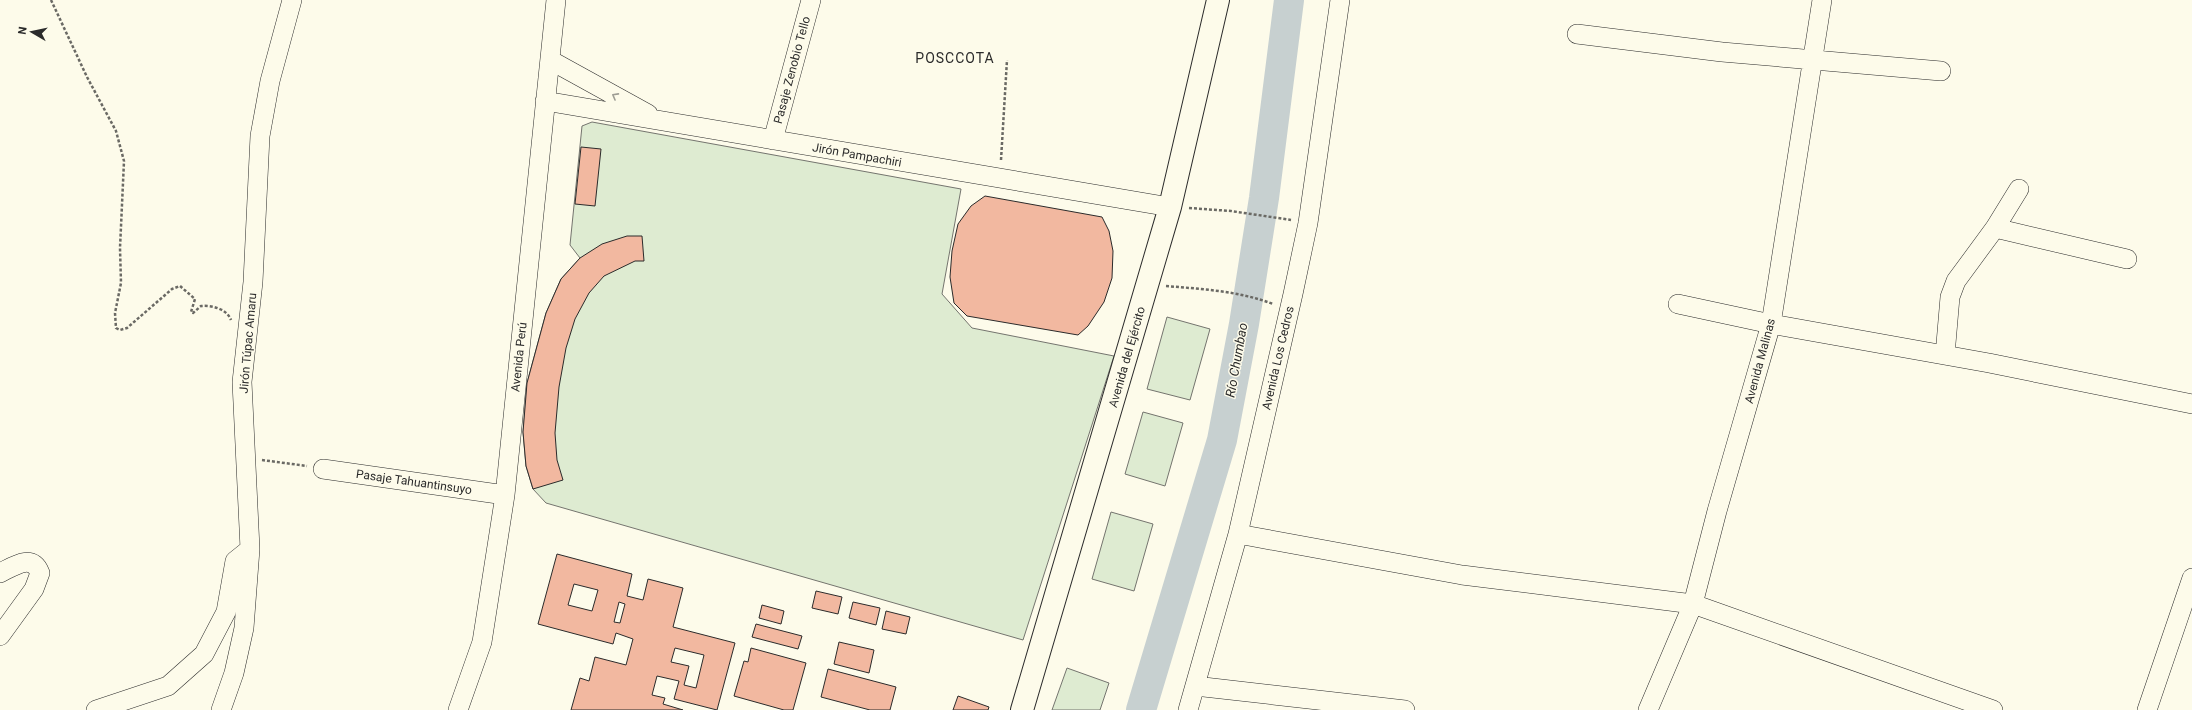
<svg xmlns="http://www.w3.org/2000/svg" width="2192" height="710" viewBox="0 0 2192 710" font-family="Roboto,sans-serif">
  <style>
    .pitch { fill: #deebd1; stroke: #74746e }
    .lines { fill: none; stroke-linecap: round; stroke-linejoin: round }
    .river { stroke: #c7d0d0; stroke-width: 30 }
    .building { fill: #f2b8a0; stroke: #2b2b2b; fill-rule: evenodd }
    .minor-casing { stroke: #2b2b2b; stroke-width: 20 }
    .highway-casing { stroke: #2b2b2b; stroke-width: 24 }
    .path { stroke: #6a6964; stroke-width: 2.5; stroke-dasharray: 3 2; stroke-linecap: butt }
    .minor { stroke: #fdfbea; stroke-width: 19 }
    .highway { stroke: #fdfbea; stroke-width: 22 }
    .oneway { stroke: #9e9d94 }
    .labels { text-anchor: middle; stroke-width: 3; stroke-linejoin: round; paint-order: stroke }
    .street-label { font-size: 12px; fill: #2b2b2b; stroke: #fdfbea }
    .water-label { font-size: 13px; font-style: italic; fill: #2b2b2b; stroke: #fdfbea }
    .quarter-label { font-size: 14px; letter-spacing: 1px; fill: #2b2b2b; stroke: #fdfbea }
  </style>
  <rect width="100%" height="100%" fill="#fdfbea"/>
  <!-- pitch -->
  <path class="pitch" d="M592,122L961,189L942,294L972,328L1114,356L1023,640L546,503L533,489L526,466L523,432L527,383L546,313L561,279L580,258L570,245L582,126Z
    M1167,317L1210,329L1190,400L1147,389Z
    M1143,412L1183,423L1165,486L1125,474Z
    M1111,512L1153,524L1134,591L1092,579Z
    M1067,668L1109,683L1100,710H1052Z"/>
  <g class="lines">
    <!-- river -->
    <path class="river" d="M1141,710L1222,440L1244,324L1264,198L1289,0"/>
  </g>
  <!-- building -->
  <path class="building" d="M581,147L601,149L595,206L575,204Z
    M985,196L1102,217L1109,231L1113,251L1112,278L1104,302L1088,326L1078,335L967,316L954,303L950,277L952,251L958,224L971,206Z
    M627,236H642L644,261H635L604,276L589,293L575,319L566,348L559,387L555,433L557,460L563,480L533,489L526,466L523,432L527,383L546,313L561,279L580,258L602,244Z
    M557,554L632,574L627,596L643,600L648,579L683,588L673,627L735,643L717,710L674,699L679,681L657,676L652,695L665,698L663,704L683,710H571L580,678L589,681L595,657L626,665L633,639L616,633L613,644L538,624ZM574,584L598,590L592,611L568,605ZM619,602L625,604L620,623L614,622ZM675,648L704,655L696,688L684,685L689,666L671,662Z
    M816,591L842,597L838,614L812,608Z
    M853,602L880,608L876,625L849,618Z
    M762,605L784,611L781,624L759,618Z
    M886,611L910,617L906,634L882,629Z
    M756,624L802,636L798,649L752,637Z
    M839,642L874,650L869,673L834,664Z
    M751,648L806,663L793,710H784L734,696L744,661L748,662Z
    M828,669L896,687L890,710H870L821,697Z
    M958,696L989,707L988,710H953Z"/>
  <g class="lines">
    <!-- minor casing -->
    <g class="minor-casing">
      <path id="minor" d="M1577,34L1722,52L1941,71
        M550,60L648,114
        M545,101L1170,207
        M773,140L811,0
        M1995,228L2127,259
        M1678,304L1771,324L1989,363L2192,404
        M1945,355L1950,297L1956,281L1995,228L2019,189
        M323,469L505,495
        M1238,534L1462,575L1693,604L1993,710
        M0,573C14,566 32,553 40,573L34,589L0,636
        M1195,686L1405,710
        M96,710L168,686L204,654L226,612L235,561L250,549
        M221,710L234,673L244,628L250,549L242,382L253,282L260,136L270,81L292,0
        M458,710L482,642L505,495L556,0
        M1188,710L1238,534L1293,294L1308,223L1340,0
        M1648,710L1693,604L1717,511L1771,324L1822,0
        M2147,710L2192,578"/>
    </g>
    <!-- highway casing -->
    <g class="highway-casing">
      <path id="highway" d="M1022,710L1170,207L1218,0"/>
    </g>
    <!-- path -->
    <path class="path" d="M51,0L87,77L116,131L124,161L120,248L121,283L115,313L116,328L120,330L127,328L172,289L180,286L195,299L191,312L193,313L201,306C212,305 227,309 231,320
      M1001,160L1007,60
      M1189,208L1231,211L1291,220
      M1166,286C1202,289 1239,291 1273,304
      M262,460L307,466"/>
    <!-- minor -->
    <use href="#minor" class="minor"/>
    <!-- highway -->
    <use href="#highway" class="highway"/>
  </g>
  <!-- one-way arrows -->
  <defs><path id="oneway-chevron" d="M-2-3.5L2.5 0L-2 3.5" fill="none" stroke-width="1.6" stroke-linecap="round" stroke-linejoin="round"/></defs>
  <use class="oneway" href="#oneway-chevron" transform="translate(615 96) rotate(-151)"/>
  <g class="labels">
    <!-- street labels -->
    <g class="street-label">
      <text transform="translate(792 70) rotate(-75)" y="4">Pasaje Zenobio Tello</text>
      <text transform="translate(857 155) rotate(10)" y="4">Jirón Pampachiri</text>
      <text transform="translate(248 343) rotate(-85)" y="4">Jirón Túpac Amaru</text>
      <text transform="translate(519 357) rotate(-84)" y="4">Avenida Perú</text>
      <text transform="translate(1127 357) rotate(-74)" y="4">Avenida del Ejército</text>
      <text transform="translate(1278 358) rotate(-77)" y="4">Avenida Los Cedros</text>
      <text transform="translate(1760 361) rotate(-75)" y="4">Avenida Malinas</text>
      <text transform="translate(414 482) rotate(8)" y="4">Pasaje Tahuantinsuyo</text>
    </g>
    <!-- water labels -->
    <g class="water-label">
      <text transform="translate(1236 360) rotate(-80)" y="5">Río Chumbao</text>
    </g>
    <!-- quarter labels -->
    <g class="quarter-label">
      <text x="955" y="63">POSCCOTA</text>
    </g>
  </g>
  <!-- north arrow -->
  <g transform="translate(32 32) rotate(279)" stroke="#fdfbea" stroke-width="3" paint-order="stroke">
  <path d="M0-3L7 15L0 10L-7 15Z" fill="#2b2b2b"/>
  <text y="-6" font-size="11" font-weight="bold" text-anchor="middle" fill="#2b2b2b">N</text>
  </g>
</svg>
